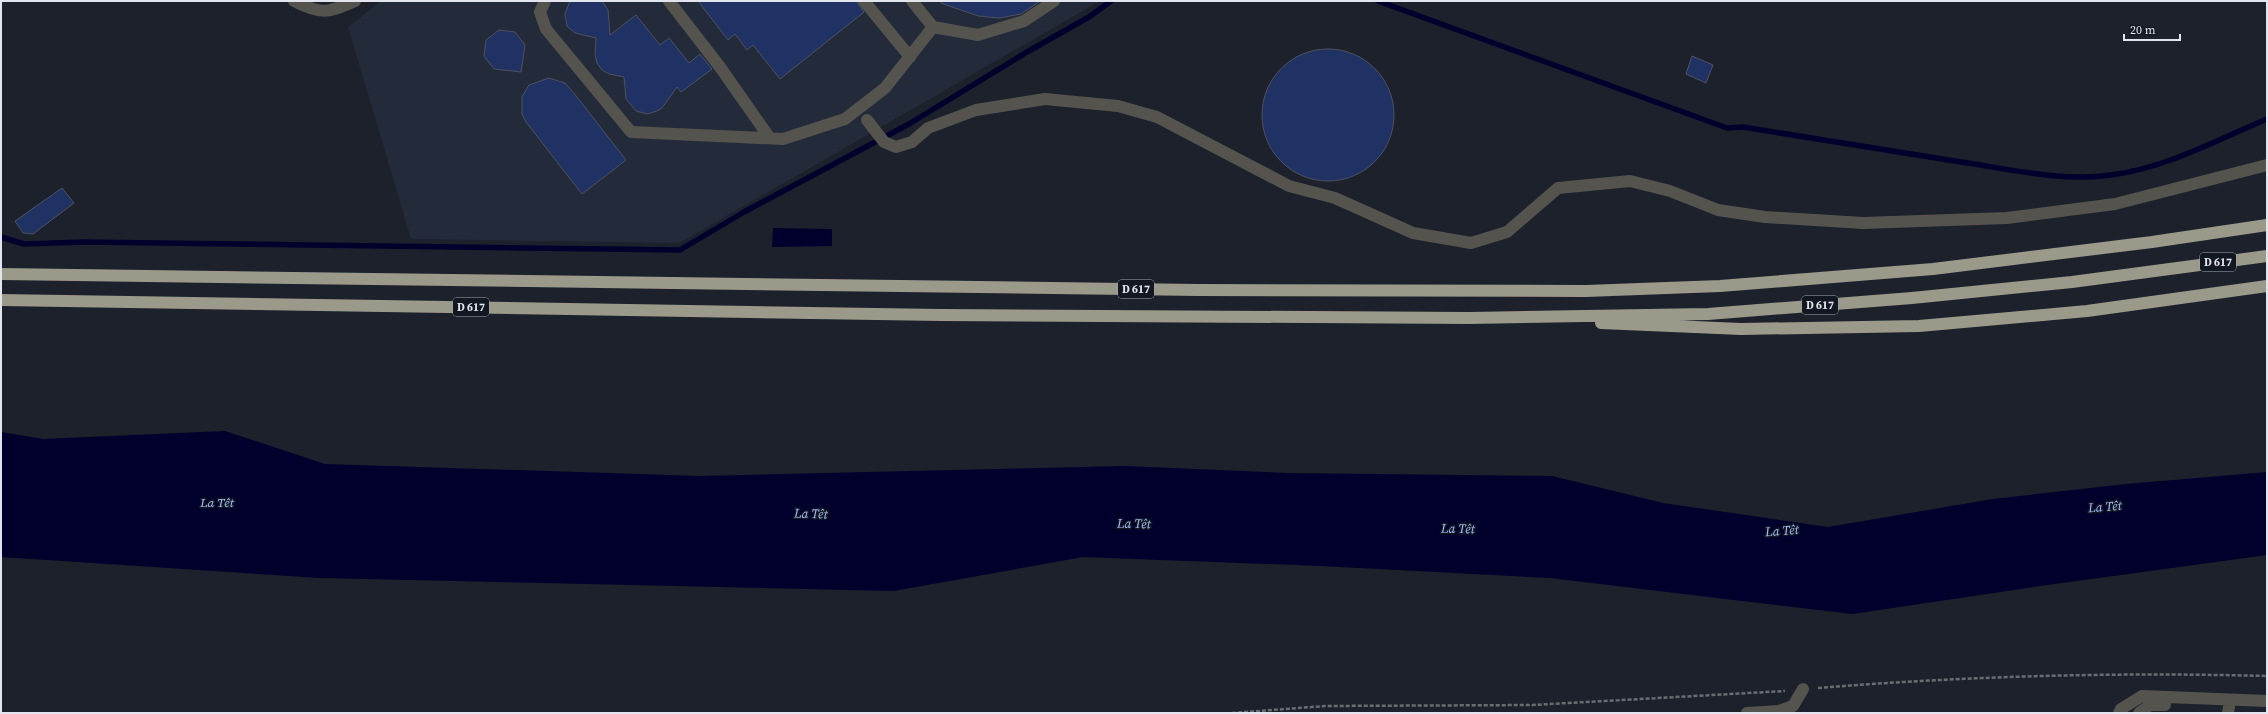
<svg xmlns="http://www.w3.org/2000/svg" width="2268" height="714" viewBox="0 0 2268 714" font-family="'Source Serif 4',serif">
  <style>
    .built { fill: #232a3a }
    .water { fill: #01002d }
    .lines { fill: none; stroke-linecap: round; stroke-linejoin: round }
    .stream { stroke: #01002d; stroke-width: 5.5 }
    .building { fill: #203264; stroke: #4d525f }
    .path { stroke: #686c75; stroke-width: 2.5; stroke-dasharray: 4 2; stroke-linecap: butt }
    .minor { stroke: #54534d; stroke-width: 12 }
    .highway { stroke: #9a998a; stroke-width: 12 }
    .labels { text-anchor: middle; stroke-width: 3; stroke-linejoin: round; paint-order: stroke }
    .shield { fill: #131722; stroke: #a4a7b0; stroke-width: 1 }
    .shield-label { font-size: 11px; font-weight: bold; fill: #e2e5ed }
    .water-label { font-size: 13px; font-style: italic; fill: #a3beff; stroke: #131722 }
  </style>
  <rect width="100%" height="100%" fill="#1c212b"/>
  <!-- built -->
  <path class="built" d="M381,1H1100L680,243L411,239L348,27Z"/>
  <!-- water -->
  <path class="water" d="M773,228L832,229V246L772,247Z
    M225,431L325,464L700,476L1125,466L1287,473L1552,476L1663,503L1828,527L1993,499L2126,484L2267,472V555L2040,586L1852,614L1550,578L1321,566L1083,557L894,591L320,578L1,557V432L43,439Z"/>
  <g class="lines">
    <!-- stream -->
    <path class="stream" d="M1378,1L1727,128L1743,127C1816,139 1889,150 1961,162C2008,169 2064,182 2111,175C2166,168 2217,140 2267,119
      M1,237L24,244L84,242L680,250L744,212L909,124L1027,52L1089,17L1111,1"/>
  </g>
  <!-- building -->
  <path class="building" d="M570,1H602L608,10L610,35L636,15L660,45L669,38L689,63L700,54L712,69L681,92L677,87L662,108L657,111L647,114L636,111L626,99L624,77L609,74L602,70L597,63L595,54L596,38L575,33L567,26L565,14Z
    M698,1H856L864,12L780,79L753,45L747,50L735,34L728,40Z
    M941,1H1040L1021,14L999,18L978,16L941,3Z
    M499,30L515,32L525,45L521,72L494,69L484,56L486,40Z
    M1262 115a66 66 0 1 1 132 0a66 66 0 1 1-132 0Z
    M1692,56L1713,65L1706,83L1686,74Z
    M549,78L565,83L573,92L626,160L582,194L526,122L522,114V97L529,85Z
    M62,188L74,203L33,234L23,233L15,221Z"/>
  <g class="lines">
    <!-- path -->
    <path class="path" d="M1818,688C1967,676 2117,672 2267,676
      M1232,713L1325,706L1532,705L1785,691"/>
    <!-- minor -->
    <path class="minor" d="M294,1C321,15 328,13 355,1
      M545,1L540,12L546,29L631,132L783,139L845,119L885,88L933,27
      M669,1L720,67L769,137
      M864,1L910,57
      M912,1L933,27L978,35L1024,21L1054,1
      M867,120L884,142L896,147L912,142L928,128L976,110L1045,99L1118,106L1157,117L1289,186L1335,198L1413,233L1471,243L1507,232L1558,188L1630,181L1670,191L1718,210L1765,217L1863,223L2007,218L2115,204L2267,165
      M1747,713L1779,711L1793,706L1803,689
      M2119,713L2121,709L2142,696L2267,701
      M2139,713L2150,705H2165
      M2228,713L2229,707"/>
    <!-- highway -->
    <path class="highway" d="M1,274L1198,290L1586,291L1720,286L1933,269L2152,242L2267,225
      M1,300L941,315L1469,318L1708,314L1912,298L2072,282L2267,256
      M1601,323L1741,329L1919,326L2087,311L2267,286"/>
  </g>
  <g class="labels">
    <!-- shield labels -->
    <g class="shield">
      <rect x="2200" y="253" width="36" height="18" rx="3"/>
      <rect x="1118" y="280" width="36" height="18" rx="3"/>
      <rect x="1802" y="296" width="36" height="18" rx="3"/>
      <rect x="453" y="298" width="36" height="18" rx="3"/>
    </g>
    <g class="shield-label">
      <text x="2218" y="266">D 617</text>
      <text x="1136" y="293">D 617</text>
      <text x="1820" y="309">D 617</text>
      <text x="471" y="311">D 617</text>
    </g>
    <!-- water labels -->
    <g class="water-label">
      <text x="217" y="507">La Têt</text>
      <text transform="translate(2105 506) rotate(-4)" y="5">La Têt</text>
      <text transform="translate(811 513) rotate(2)" y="5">La Têt</text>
      <text transform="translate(1134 523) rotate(1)" y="5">La Têt</text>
      <text transform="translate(1458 528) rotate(1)" y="5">La Têt</text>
      <text transform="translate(1782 530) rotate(-4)" y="5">La Têt</text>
    </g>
  </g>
  <!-- border -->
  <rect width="2268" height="714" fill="none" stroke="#e2e5ed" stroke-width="4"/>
  <!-- scale -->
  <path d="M2124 34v6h56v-6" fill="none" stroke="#e2e5ed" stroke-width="2"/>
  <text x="2130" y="34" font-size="12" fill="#e2e5ed" stroke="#131722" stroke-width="3" paint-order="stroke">20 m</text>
</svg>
